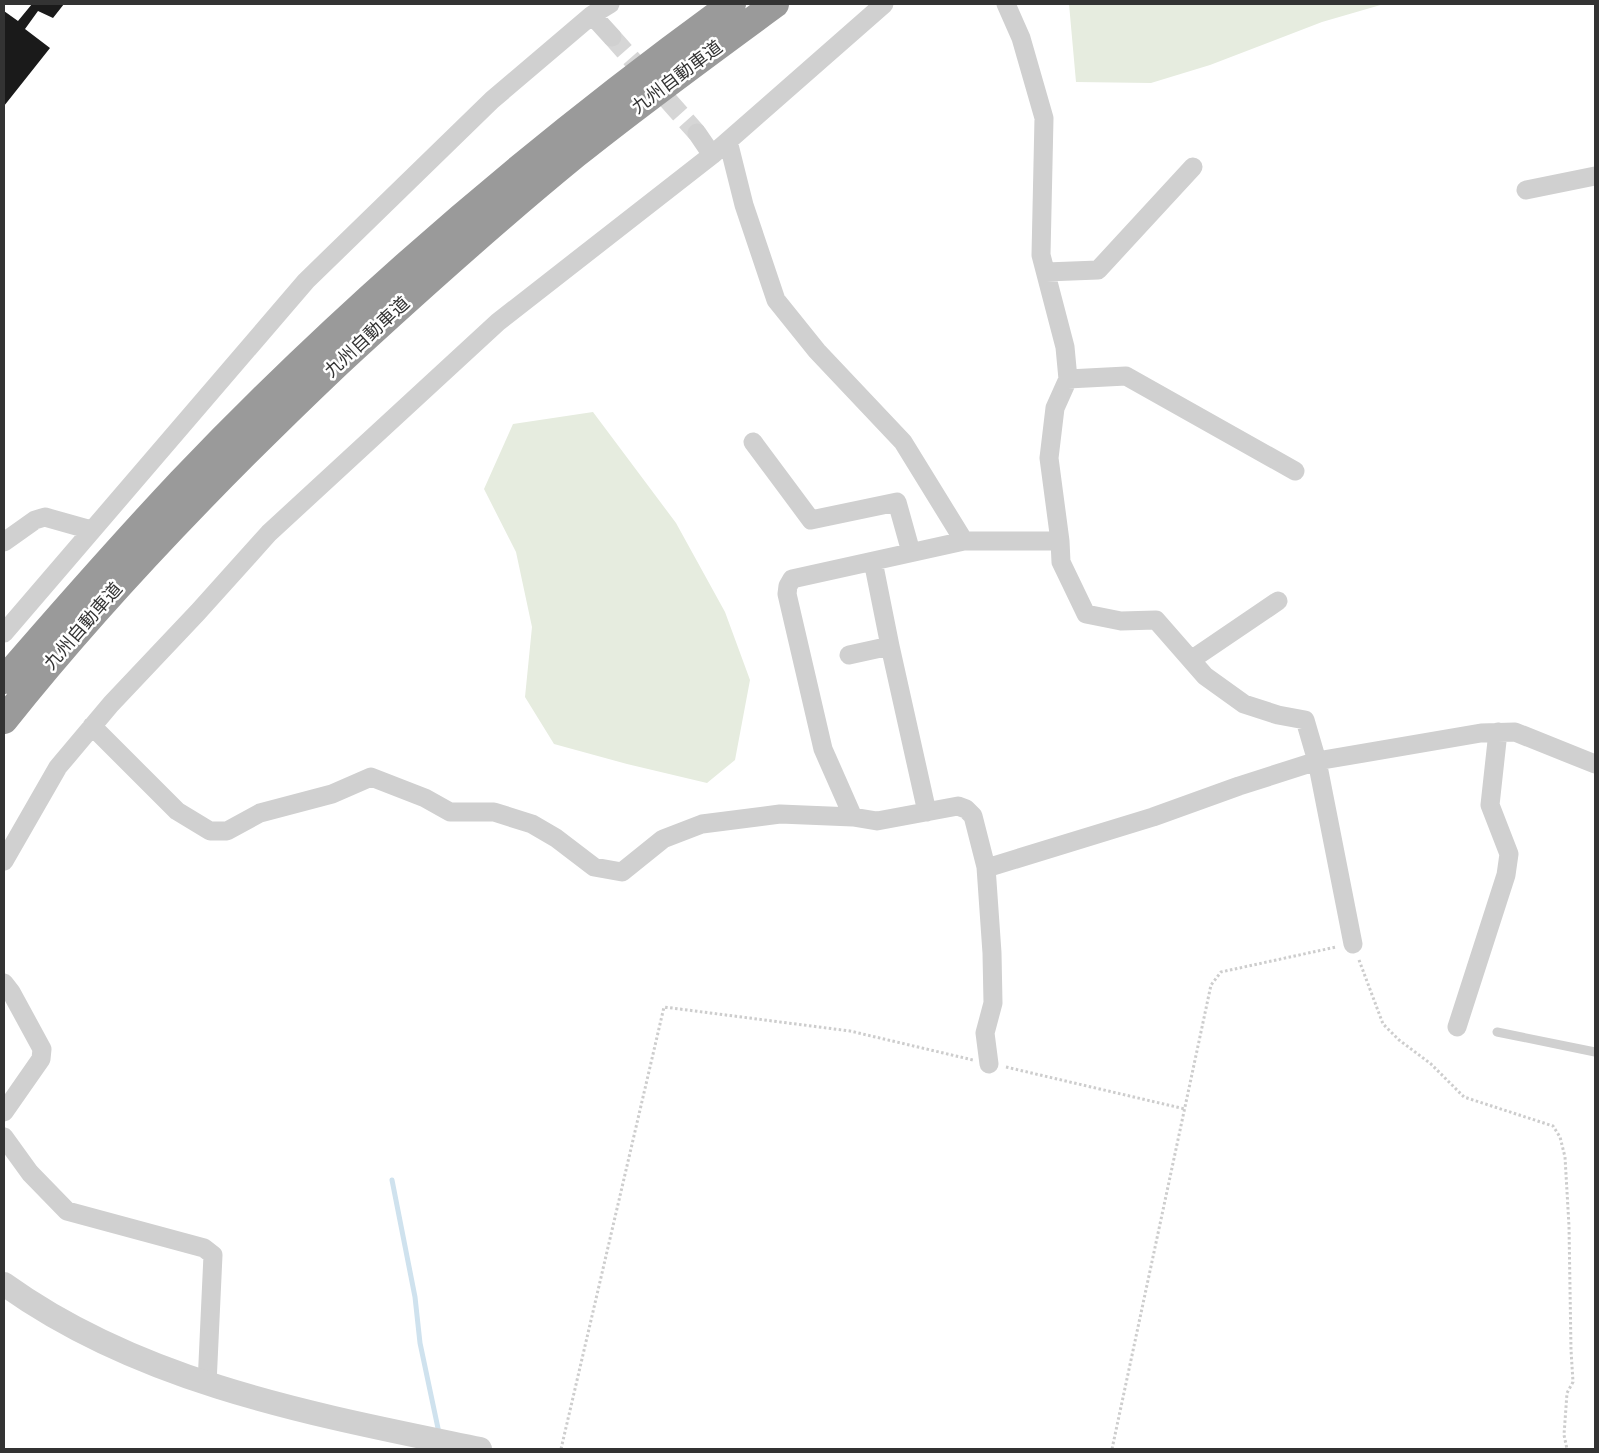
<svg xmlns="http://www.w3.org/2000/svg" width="1599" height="1453" viewBox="0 0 1599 1453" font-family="Raleway,'Noto Sans JP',sans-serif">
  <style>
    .green { fill: #e6ecdf }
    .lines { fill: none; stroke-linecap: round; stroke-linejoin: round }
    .stream { stroke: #cfe2ee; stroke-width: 5 }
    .building { fill: #1a1a1a }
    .minor-tunnel { stroke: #d6d6d6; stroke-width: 19; stroke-dasharray: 19 9; stroke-linecap: butt }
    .path { stroke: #cdcdcd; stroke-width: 3; stroke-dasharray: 2.5 2.5; stroke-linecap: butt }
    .service { stroke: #d0d0d0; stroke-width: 9 }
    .minor { stroke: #d0d0d0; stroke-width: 19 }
    .tertiary { stroke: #d0d0d0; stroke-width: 24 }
    .motorway { stroke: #9a9a9a; stroke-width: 28 }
    .labels { text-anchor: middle; stroke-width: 5; stroke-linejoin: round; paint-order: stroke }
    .street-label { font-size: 18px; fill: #333; stroke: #fff }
  </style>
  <rect width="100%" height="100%" fill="#fff"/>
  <!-- green -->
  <path class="green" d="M1069,4H1384L1322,22L1210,65L1151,83L1076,82Z
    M593,412L676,523L725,612L750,680L735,760L707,783L627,764L554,744L525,697L532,627L516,552L484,489L513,424Z"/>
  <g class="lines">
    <!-- stream -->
    <path class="stream" d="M392,1180L415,1297L420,1343L439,1433"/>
  </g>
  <!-- building -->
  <path class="building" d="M32,4H64L53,18L38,11L25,29L50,48L4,106V11L18,21Z"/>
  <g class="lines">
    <!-- minor-tunnel -->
    <path class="minor-tunnel" d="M612,37L697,133"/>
    <!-- path -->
    <path class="path" d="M1359,960L1383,1024L1399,1040L1431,1064L1464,1097L1553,1126L1560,1137L1565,1157L1569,1226L1571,1350L1573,1382L1567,1393L1564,1435L1567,1449
      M1006,1067L1185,1109
      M561,1449L664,1007L850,1031L973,1060
      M1112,1449L1211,985L1221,972L1336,947"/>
    <!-- service -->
    <path class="service" d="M1497,1032L1595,1052"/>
    <!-- minor -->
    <path class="minor" d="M1006,4L1021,38L1044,118L1041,255L1065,347L1068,379L1055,408L1049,458L1060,541L1061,562L1086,614L1121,621L1156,620L1205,676L1244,704L1278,715L1305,720L1317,761L1353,944
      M592,15L612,37
      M697,133L712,155
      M728,141L744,205L776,300L817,351L903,442L964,541H1060
      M1526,190L1595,176
      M1046,272L1098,270L1193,167
      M1068,379L1126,376L1295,471
      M753,442L811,520L897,502L911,552
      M4,542L35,520L45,517L91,530
      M4,633L306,281L492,100L592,15L610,4
      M890,646L927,812
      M849,655L890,646L873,561
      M1191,660L1278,601
      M92,726L177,811L210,831H227L260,813L332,794L371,777L425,798L450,812H494L532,824L556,838L594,867L622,872L663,839L702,824L780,814L853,817L877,821L958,806L966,809L973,816L986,867L992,953L993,1003L985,1033L989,1064
      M853,817L823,749L787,594L788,586L792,579L964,541
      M4,861L58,767L111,704L198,612L269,533L498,322L712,155L884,4
      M986,867H990L1153,817L1239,786L1317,761L1481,733L1515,732L1595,764
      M4,983L11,992L42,1049L41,1059L4,1112
      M1457,1027L1506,875L1509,854L1490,805L1498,732
      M4,1137L30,1173L67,1211L204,1248L213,1255L207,1384"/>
    <!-- tertiary -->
    <path class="tertiary" d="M4,1284C143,1384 316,1415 480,1449"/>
    <!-- motorway -->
    <path class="motorway" d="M4,680C62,613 120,547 181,482C349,306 535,147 732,4
      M4,720C105,593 219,476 337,364C415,292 494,221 576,154C641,102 708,53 775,4"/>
  </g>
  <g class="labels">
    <!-- street labels -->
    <g class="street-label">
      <text transform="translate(677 77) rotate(-37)" y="6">九州自動車道</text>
      <text transform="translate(367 337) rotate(-43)" y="6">九州自動車道</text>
      <text transform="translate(83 626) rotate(-49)" y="6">九州自動車道</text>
    </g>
  </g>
  <!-- border -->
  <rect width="1599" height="1453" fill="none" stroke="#333333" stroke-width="10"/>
</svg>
